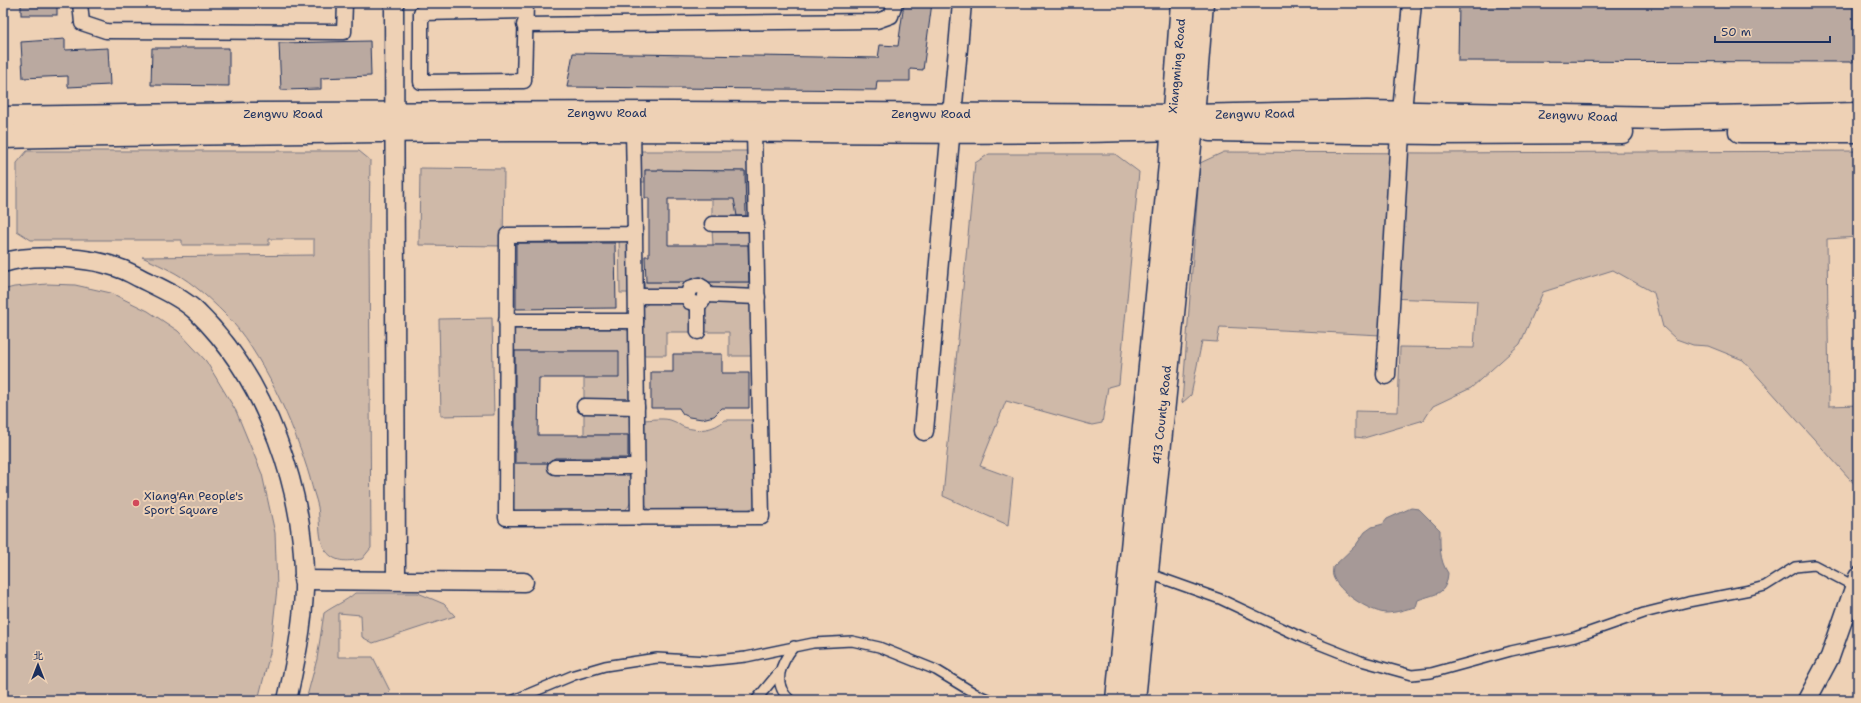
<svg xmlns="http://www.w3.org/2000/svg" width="1861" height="703" viewBox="0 0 1861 703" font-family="'Shantell Sans','LXGW WenKai TC',sans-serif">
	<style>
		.green { fill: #cfb9a8; stroke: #757483 }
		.water { fill: #a69997; stroke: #6e6f80 }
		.building { fill: #baa9a0; stroke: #1b2f5e }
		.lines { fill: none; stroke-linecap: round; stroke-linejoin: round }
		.service-casing { stroke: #1b2f5e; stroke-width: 12 }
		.pedestrian-casing { stroke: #1b2f5e; stroke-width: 17 }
		.minor-casing { stroke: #1b2f5e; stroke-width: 21 }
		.tertiary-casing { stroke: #1b2f5e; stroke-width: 25 }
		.service { stroke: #eed1b5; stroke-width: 9 }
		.pedestrian { stroke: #eed1b5; stroke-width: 14 }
		.minor { stroke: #eed1b5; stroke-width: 18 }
		.tertiary { stroke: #eed1b5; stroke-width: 22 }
		.poi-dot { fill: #d1495b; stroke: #eed1b5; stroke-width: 1.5 }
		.labels { text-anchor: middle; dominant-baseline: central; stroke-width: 4; stroke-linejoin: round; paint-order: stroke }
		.street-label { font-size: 12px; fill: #1b2f5e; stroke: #eed1b5 }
		.poi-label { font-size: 12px; fill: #1b2f5e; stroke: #eed1b5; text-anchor: start }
	</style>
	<rect width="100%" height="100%" fill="#eed1b5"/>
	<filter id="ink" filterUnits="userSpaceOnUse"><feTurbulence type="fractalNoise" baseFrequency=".025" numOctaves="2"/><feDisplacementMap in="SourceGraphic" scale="8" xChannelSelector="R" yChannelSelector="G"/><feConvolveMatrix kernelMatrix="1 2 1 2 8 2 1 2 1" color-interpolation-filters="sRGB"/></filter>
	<g filter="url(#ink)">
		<g class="green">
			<path d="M27,151H359L370,160L369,238L371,548L362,559C349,561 336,564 326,551C318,541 320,520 318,507C316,498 312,488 310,478C296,429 261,349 224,313C210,299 193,283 175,273C164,267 153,262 142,257L314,255V239H269V245H182V240H31L17,231V163Z"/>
			<polygon points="638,151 751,151 753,220 712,220 712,199 735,198 736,209 746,206 745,171 645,170 645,182 639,182"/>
			<polygon points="1858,151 1858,237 1827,239 1829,406 1858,405 1858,488 1743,360 1708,346 1693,345 1676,339 1663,327 1654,293 1613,270 1543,292 1520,344 1471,388 1433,406 1424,420 1364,438 1355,437 1355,411 1398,412 1400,347 1474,348 1477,301 1384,298 1381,335 1220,327 1217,342 1202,341 1191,395 1182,403 1200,163 1224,152 1432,153"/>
			<polygon points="989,154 1115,154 1139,172 1119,384 1108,387 1102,423 1092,425 1006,401 980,466 1013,478 1008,525 943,496 975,163"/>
			<polygon points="420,168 504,169 503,246 419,245"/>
			<polygon points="753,228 750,290 645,290 644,282 749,282 748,245 713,245 712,229"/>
			<polygon points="619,236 632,236 632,293 620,293"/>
			<polygon points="47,284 75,285 111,293 148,311 178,331 206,361 236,411 262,474 275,533 277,588 270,653 258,700 3,700 3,290 14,287"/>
			<polygon points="713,301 748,302 753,308 753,356 729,356 729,332 704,332 704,308"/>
			<polygon points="686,302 692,310 692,332 666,332 666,355 644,355 643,307 649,303"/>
			<polygon points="492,318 494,415 441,416 439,319"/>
			<path d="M510,329H621L631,331L633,400L584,399V378L619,351H513V463H548V472H632C632,487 636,505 621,513L523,515L515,511L509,502Z"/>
			<polygon points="584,412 632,413 632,463 628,463 628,435 584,435"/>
			<path d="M642,420C651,420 665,417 673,421C677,422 680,426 684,427C698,432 714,430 725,420H755L757,499L754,507L746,511L656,513L648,509L644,503Z"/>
			<path d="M355,593H418L444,604L455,616L373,643L362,637L361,615L338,613V657H373L390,691L376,700H306L317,659L324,613C335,605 345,602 355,593Z"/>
		</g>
		<path class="water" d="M1411,508L1419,509L1440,530C1440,545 1439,560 1448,573C1446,596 1436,593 1418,600L1416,607C1405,609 1397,613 1385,613C1369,611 1338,592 1333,576C1332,573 1333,569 1333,567L1356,545L1365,532L1372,527L1383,524L1387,519Z"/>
		<g class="building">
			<rect x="21" y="3" width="36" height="12"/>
			<polygon points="904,3 932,3 923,70 910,69 910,81 877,81 876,90 567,87 573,53 878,58 880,45 898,46"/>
			<polygon points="1459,3 1853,3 1853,62 1458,61"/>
			<polygon points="65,39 65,50 108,48 110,85 68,87 68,76 23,78 21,42"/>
			<polygon points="370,41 371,76 321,78 321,89 281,90 279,43"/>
			<polygon points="152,48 229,48 229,86 151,85"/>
			<polygon points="645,170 745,171 746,216 737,216 734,199 668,199 668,245 748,245 749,282 709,282 700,277 684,282 646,282 645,256 649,256 649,198 645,198"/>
			<polygon points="516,243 615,243 616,308 516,309"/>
			<polygon points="515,351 619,351 619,378 539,378 538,435 628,435 628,458 555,458 547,463 515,463"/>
			<polygon points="673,354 722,354 722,373 749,373 749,408 722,408 714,416 702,419 689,417 683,414 679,408 651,408 651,372 673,372"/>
		</g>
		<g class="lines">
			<defs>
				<g id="service">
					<polyline points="1147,573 1220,599 1303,638 1361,661 1412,675 1431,673 1511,651 1575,637 1644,613 1688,602 1750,590 1765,586 1795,567 1814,565 1854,586"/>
					<polyline points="514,700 574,675 605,666 657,658 707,661 746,657 813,643 852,641 879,647 936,670 974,693 990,700"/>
					<polyline points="756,700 780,671"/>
					<path d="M790,700C771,683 781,663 794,646"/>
				</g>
				<g id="pedestrian">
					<polyline points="80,3 82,23 106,31 344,32 345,3"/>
					<polyline points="525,11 421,13 421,82 524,81 526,3"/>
					<polyline points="524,25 877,21 891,16 895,3"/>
					<polyline points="633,131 635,234 507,235 506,518 762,517 754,131"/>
					<polyline points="712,224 757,224"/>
					<polyline points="635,234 638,518"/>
					<polyline points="636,296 687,296 690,302 698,304 702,302 706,295"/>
					<polyline points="687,296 690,288 699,285 704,288 706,295 758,297"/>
					<polyline points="698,304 698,332"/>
					<polyline points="506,321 636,321"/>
					<polyline points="584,406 637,407"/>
					<polyline points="555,467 637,467"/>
				</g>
				<g id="minor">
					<polyline points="394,3 396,580"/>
					<path d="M3,263C32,253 92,257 121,269C127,271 134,275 140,278C158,287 183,298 197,312C267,380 306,492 304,589C303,626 295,664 287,700"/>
					<polyline points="1386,375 1400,133 1412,3"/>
					<polyline points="924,431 962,3"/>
					<polyline points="303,580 524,582"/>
					<polyline points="1807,700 1830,657 1858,577"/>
				</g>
				<g id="tertiary">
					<polyline points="3,118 251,114 668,113 1193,116 1367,112 1662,118 1858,114"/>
					<polyline points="1210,130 1436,133 1622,132"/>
					<polyline points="1740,131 1858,131"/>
					<path d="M3,137C184,134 364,130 545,130C755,129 966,135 1176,129"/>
					<polyline points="1117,700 1170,164 1182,3"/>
					<polyline points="1134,700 1193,116 1202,3"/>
				</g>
			</defs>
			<use href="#service" class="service-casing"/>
			<use href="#pedestrian" class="pedestrian-casing"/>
			<use href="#minor" class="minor-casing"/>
			<use href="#tertiary" class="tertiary-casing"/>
			<use href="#service" class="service"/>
			<use href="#pedestrian" class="pedestrian"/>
			<use href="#minor" class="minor"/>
			<use href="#tertiary" class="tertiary"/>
		</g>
	</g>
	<circle class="poi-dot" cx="136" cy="503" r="4"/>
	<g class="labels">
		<g class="street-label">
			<text transform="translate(1177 66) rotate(-85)">Xiangming Road</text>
			<text x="607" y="113">Zengwu Road</text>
			<text x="283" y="114">Zengwu Road</text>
			<text x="931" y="114">Zengwu Road</text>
			<text transform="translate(1255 114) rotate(-1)">Zengwu Road</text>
			<text transform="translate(1578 116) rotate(2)">Zengwu Road</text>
			<text transform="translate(1162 415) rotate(-84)">413 County Road</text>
		</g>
		<g class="poi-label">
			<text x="144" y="496">Xiang'An People's<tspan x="144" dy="14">Sport Square</tspan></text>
		</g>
	</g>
	<rect width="1861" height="703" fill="none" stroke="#eed1b5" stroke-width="16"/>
	<rect x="8" y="8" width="1845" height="687" fill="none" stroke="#1b2f5e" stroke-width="1.5" filter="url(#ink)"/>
	<g transform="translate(38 665)" stroke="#eed1b5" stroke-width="3" paint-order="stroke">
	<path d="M0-3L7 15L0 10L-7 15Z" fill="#1b2f5e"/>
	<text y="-6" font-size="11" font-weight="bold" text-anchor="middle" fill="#1b2f5e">北</text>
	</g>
	<path d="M1715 36v6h115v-6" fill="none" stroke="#1b2f5e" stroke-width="2"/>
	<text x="1721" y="36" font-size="12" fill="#1b2f5e" stroke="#eed1b5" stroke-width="3" paint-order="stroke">50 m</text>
</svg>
